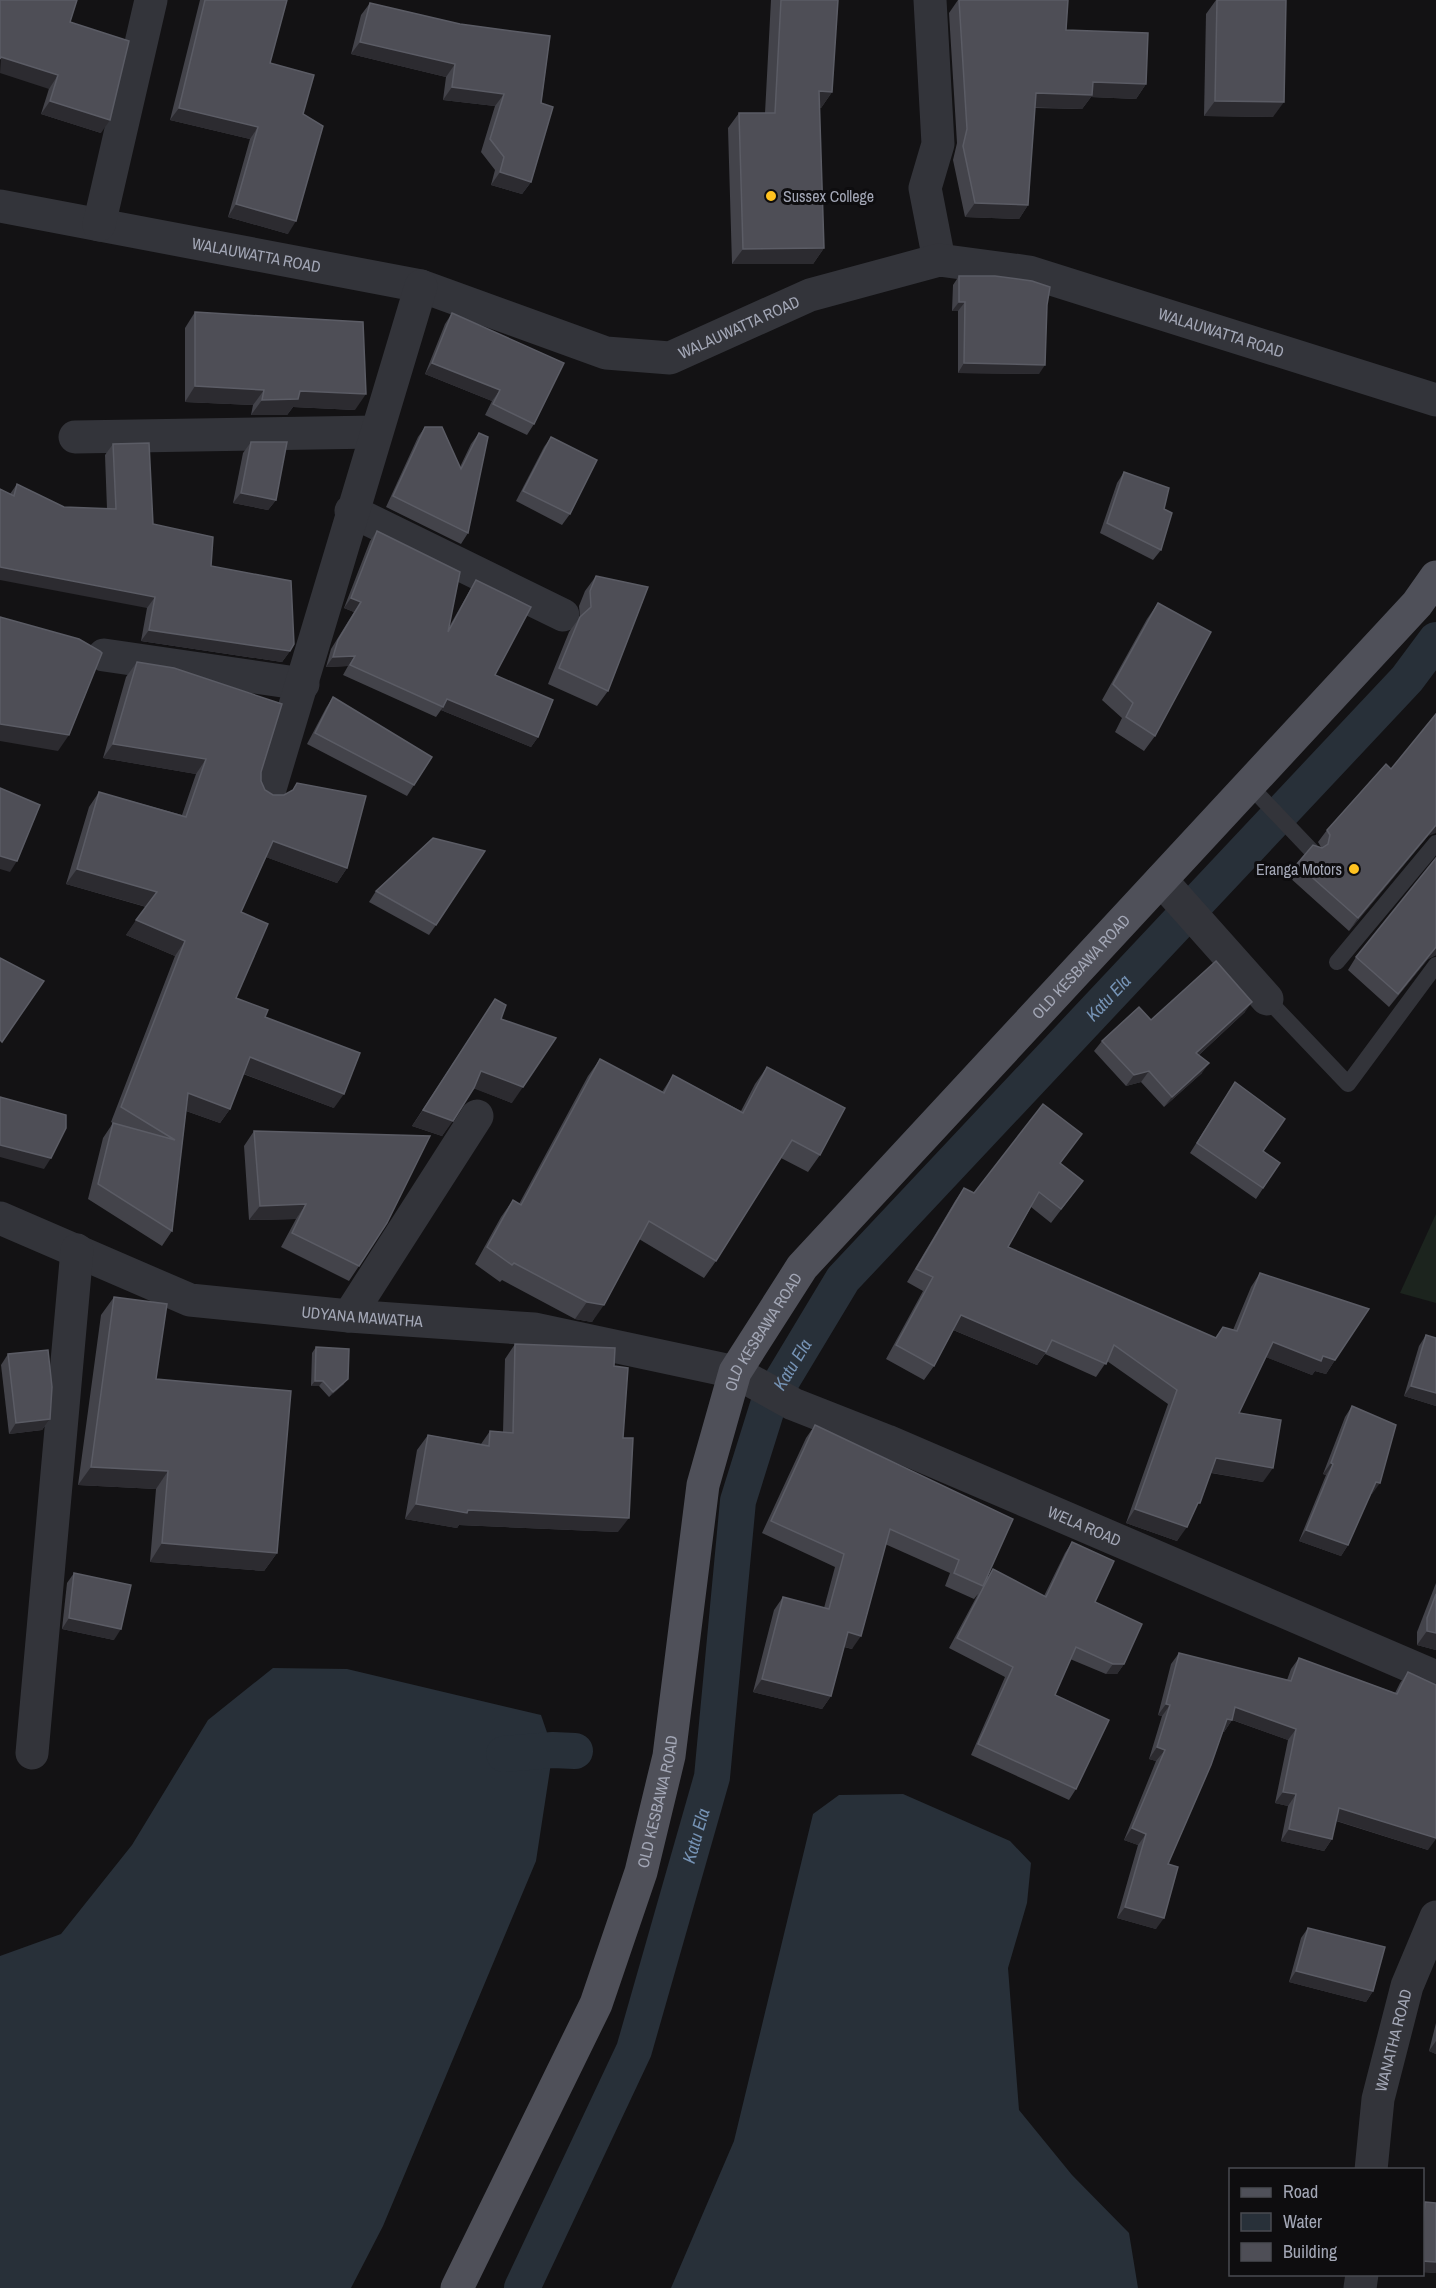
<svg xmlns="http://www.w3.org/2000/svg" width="1436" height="2288" viewBox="0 0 1436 2288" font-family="'Archivo Narrow',sans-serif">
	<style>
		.green { fill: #1c241e }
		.water { fill: #283039 }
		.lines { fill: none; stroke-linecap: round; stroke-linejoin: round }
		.canal { stroke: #283039; stroke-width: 36 }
		.lane { stroke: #33343a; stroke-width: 16 }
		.street { stroke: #33343a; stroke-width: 33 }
		.primary { stroke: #4f5059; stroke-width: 33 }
		.wall { fill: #43434a }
		.shaded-wall { fill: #2c2b30 }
		.building { fill: #4e4e56; stroke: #5b5c65; stroke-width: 1.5 }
		.poi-dot { fill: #ffc220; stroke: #0e0d0f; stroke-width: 2 }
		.labels { text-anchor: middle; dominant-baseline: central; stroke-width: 6; stroke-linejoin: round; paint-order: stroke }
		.poi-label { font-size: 16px; fill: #a3a7b6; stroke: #0e0d0f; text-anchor: start }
		.street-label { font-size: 16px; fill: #a3a7b6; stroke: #0e0d0f }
		.water-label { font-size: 18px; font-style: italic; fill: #7693b5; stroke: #0e0d0f }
	</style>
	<rect width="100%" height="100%" fill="#131214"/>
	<polygon class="green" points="1436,1214 1436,1303 1400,1293"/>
	<g class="water">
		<polygon points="273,1668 347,1669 541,1715 553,1750 536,1861 383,2226 351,2288 0,2288 0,1956 61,1934 132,1845 208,1720"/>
		<polygon points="903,1794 1010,1841 1031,1863 1027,1903 1008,1968 1019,2110 1072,2175 1129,2233 1138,2288 671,2288 734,2141 813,1814 839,1795"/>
	</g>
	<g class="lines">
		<g class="canal">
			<polyline points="504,1754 553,1750 575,1751"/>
			<path id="s1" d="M522,2288L634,2050L712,1777L738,1501L769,1402L843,1279L1407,679L1436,640"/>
		</g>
		<g class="lane">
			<polyline points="1250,786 1311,850"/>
			<polyline points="1337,962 1436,843"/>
			<polyline points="1267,999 1348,1084 1436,965"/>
		</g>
		<g class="street">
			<polyline points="930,0 938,144 925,188 939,260"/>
			<path id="s2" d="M0,206L421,286L606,353L670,358L810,295L939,260L1029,272L1436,400"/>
			<polyline points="99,225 151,0"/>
			<polyline points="75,437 376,432"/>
			<polyline points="351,511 563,615"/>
			<polyline points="104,655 303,684"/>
			<polyline points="269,792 421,286"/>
			<polyline points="1161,880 1267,999"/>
			<path id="s3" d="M0,1218L190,1300L349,1316L534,1329L735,1372L793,1404L887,1441L1436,1677"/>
			<polyline points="349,1316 477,1116"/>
			<polyline points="32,1753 77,1250"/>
			<path id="s4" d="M1371,2170L1378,2099L1407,1986L1436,1917"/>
			<polyline points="1360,2288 1362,2274"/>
		</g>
		<path class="primary" id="s5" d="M457,2288L596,2004L641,1872L669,1756L703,1485L735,1372L802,1267L1417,604L1436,577"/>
	</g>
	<g class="wall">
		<polygon points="200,0 287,0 270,63 288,234 228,217 250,139 170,120"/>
		<polygon points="771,0 838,0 832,92 821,108 819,108 824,248 813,264 732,264 728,128 739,113 765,113"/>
		<polygon points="958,0 1068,0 1066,30 1146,84 1136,99 1091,97 1082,109 1035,108 1028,205 1019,219 965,217 953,160 957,143 949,13"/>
		<polygon points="1216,0 1286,0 1273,117 1204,116 1206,14"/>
		<polygon points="370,3 460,24 550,36 531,182 522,194 491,185 495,170 481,152 495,106 443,100 446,77 351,54 361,15"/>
		<polygon points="70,22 101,133 41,114"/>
		<polygon points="959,276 1047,305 1039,374 958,373 958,311 952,311 953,285"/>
		<polygon points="195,312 355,410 293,407 287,415 251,415 253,405 185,402 185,328"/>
		<polygon points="452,313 534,424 527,435 485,415 492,401 425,374 445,324"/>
		<polygon points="425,427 460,467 471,444 479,433 468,533 461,544 386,507 418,437"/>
		<polygon points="551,437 570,514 562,525 516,501 544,447"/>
		<polygon points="251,442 276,500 268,510 233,503 243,453"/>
		<polygon points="113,444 153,524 211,566 290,651 282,662 141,641 147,608 10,494 17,484 64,507 107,509 105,455"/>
		<polygon points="1124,472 1164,509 1161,550 1153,560 1100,533 1117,483"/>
		<polygon points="377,531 449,627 470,590 476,580 495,675 538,737 531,747 441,710 436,717 343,675 348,666 326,667 331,649 354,612 344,608 370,541"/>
		<polygon points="596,576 608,691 597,706 548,684 569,632 580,617 579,606 585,591"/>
		<polygon points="1158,603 1155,736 1144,751 1115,732 1122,718 1102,700 1147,619"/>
		<polygon points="137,662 261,772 261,781 265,790 273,795 284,795 292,791 297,783 347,868 337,883 266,857 241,912 236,998 265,1017 334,1108 243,1074 230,1109 220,1123 186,1111 172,1231 162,1246 88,1199 103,1138 113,1123 111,1122 175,956 126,935 146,907 66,884 89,807 99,792 182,815 196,774 103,758 126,677"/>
		<polygon points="333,697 414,785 407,796 307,744 326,708"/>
		<polygon points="1327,830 1428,836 1349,931 1288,876 1297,864 1321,847 1318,842"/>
		<polygon points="376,891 436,925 429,935 369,902"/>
		<polygon points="1436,955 1428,959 1389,1007 1348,970 1356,957"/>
		<polygon points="495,999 501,1019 512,1103 474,1088 442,1136 412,1126"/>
		<polygon points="1245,1012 1199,1055 1202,1073 1164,1107 1141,1082 1126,1086 1094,1051 1102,1041 1151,1020"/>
		<polygon points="600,1059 662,1092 673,1075 741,1111 755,1084 767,1067 820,1155 808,1172 781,1158 716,1261 704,1278 639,1239 592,1322 575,1319 502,1280 500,1282 475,1264 501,1217 513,1200 519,1204 588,1076"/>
		<polygon points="1235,1082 1263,1151 1280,1163 1256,1199 1190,1153"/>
		<polygon points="254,1131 359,1266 349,1281 281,1247 296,1219 249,1220 244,1146"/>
		<polygon points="1082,1134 1060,1163 1083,1181 1051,1223 1031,1207 1008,1247 1215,1338 1223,1327 1233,1330 1251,1287 1260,1273 1335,1360 1326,1374 1315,1371 1312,1375 1266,1357 1239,1413 1263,1482 1211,1473 1193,1514 1177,1541 1126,1523 1168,1404 1107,1361 1096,1377 1045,1354 1037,1365 953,1330 934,1366 924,1380 886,1359 923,1291 907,1282 955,1201 964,1188 974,1193"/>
		<polygon points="114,1297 156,1379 277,1553 264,1571 150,1562 156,1489 78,1485 101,1315"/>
		<polygon points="1426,1335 1436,1406 1404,1396 1419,1346"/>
		<polygon points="515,1344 614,1366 623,1438 618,1532 459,1525 457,1528 405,1519 417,1450 428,1435 481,1444 490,1431 503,1432 505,1359"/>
		<polygon points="316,1347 344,1384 329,1397 319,1386 311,1386 312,1353"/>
		<polygon points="8,1354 50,1419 42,1430 9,1434 1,1365"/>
		<polygon points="1352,1406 1372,1494 1371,1493 1348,1545 1341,1556 1299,1541 1326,1475 1323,1474 1345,1417"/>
		<polygon points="815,1425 988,1577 993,1569 1044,1596 1065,1553 1072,1542 1095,1602 1124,1664 1117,1674 1106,1674 1070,1659 1055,1695 1076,1789 1069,1800 971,1755 1005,1677 949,1648 978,1594 974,1599 945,1586 950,1573 885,1544 852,1649 844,1647 831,1696 822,1709 753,1692 774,1610 783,1597 824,1608 835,1567 762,1533 806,1438"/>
		<polygon points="74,1573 114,1640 62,1629 67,1583"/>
		<polygon points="1436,1583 1436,1650 1417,1645 1417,1632"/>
		<polygon points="1179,1653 1287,1680 1291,1669 1299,1658 1395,1693 1400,1683 1408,1672 1428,1850 1336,1821 1332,1839 1324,1851 1281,1841 1288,1806 1275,1803 1288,1740 1232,1720 1224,1732 1223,1732 1168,1864 1156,1929 1117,1918 1138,1845 1124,1840 1156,1761 1149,1759 1162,1716 1158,1715 1171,1664"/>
		<polygon points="1308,1928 1373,1991 1366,2002 1289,1982 1301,1938"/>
		<polygon points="1436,2023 1436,2054 1429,2051"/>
		<polygon points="1425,2202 1436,2273 1422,2272 1422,2205"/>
	</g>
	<g class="shaded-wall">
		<polygon points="360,42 455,64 446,77 351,54"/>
		<polygon points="1,57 58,75 49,89 0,73"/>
		<polygon points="1093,82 1146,84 1136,99 1091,97 1082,109 1026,107 1036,93"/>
		<polygon points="452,87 504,94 495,106 443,100"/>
		<polygon points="819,91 832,92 821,108 808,107"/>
		<polygon points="50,101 110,120 101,133 41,114"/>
		<polygon points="1215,101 1284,102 1273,117 1204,116"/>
		<polygon points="179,108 258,127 250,139 170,120"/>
		<polygon points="500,172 531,182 522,194 491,185"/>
		<polygon points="975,203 1028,205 1019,219 965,217"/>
		<polygon points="236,204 296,221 288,234 228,217"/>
		<polygon points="824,248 813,264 732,264 743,249"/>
		<polygon points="959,302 965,302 958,311 952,311"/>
		<polygon points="432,363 500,390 492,401 425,374"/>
		<polygon points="964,363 1045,365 1039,374 958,373"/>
		<polygon points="195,386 264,390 253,405 185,402"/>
		<polygon points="300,391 366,394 355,410 293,407 287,415 251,415 262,400"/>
		<polygon points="241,493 276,500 268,510 233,503"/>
		<polygon points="0,567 155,597 147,608 0,580"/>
		<polygon points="351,598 361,602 354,612 344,608"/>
		<polygon points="149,630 290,651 282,662 141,641"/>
		<polygon points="355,656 348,666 326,667 333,657"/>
		<polygon points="447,699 538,737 531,747 441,710"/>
		<polygon points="0,724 69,735 58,751 0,741"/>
		<polygon points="113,744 206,759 196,774 103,758"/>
		<polygon points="1436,825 1436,833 1428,836 1349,931 1358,918"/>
		<polygon points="273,841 347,868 337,883 263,856"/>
		<polygon points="0,856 17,861 10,872 0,869"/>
		<polygon points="77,869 157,892 147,907 66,884"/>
		<polygon points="136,920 185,941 175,956 126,935"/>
		<polygon points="1436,947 1436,955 1428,959 1389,1007"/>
		<polygon points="1252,1002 1245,1012 1189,1064 1196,1053"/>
		<polygon points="250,1057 344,1094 334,1108 239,1072"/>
		<polygon points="1209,1063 1202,1073 1164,1107 1172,1097"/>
		<polygon points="481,1071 523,1087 512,1103 470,1087"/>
		<polygon points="1149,1071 1141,1082 1126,1086 1134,1075"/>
		<polygon points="188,1093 230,1109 220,1123 178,1108"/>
		<polygon points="423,1110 453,1121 442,1136 412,1126"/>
		<polygon points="0,1145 51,1158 44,1169 0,1157"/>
		<polygon points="306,1204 296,1219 249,1220 260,1206"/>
		<polygon points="587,1302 604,1305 592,1322 575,1319"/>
		<polygon points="961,1315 1046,1352 1037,1365 951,1329"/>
		<polygon points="1273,1342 1323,1356 1335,1360 1326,1374 1315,1371 1312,1375 1263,1356"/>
		<polygon points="348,1379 344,1384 329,1397 333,1392"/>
		<polygon points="315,1381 323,1381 319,1386 311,1386"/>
		<polygon points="1411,1386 1436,1393 1436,1406 1404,1396"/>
		<polygon points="50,1419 42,1430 9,1434 16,1423"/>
		<polygon points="1216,1458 1273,1468 1263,1482 1207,1472"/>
		<polygon points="1331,1463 1333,1464 1326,1475 1323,1474"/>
		<polygon points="91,1467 168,1471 156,1489 78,1485"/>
		<polygon points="1376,1482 1380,1483 1372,1494 1369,1492"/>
		<polygon points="416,1504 468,1510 629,1518 618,1532 459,1525 457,1528 405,1519"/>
		<polygon points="1135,1509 1187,1527 1177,1541 1126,1523"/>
		<polygon points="1306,1530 1348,1545 1341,1556 1299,1541"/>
		<polygon points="162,1543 277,1553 264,1571 150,1562"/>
		<polygon points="69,1618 121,1629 114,1640 62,1629"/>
		<polygon points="1427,1631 1436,1633 1436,1650 1417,1645"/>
		<polygon points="848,1632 861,1636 852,1649 839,1645"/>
		<polygon points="1113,1664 1124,1664 1117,1674 1106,1674"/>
		<polygon points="762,1679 831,1696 822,1709 753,1692"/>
		<polygon points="1166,1704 1170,1705 1162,1716 1158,1715"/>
		<polygon points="1235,1707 1296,1729 1288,1740 1227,1718"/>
		<polygon points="1227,1719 1232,1720 1224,1732 1219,1731"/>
		<polygon points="1157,1747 1165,1750 1156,1761 1149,1759"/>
		<polygon points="1283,1792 1296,1794 1288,1806 1275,1803"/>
		<polygon points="1339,1808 1436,1838 1436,1839 1428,1850 1331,1819"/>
		<polygon points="1132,1828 1146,1834 1138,1845 1124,1840"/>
		<polygon points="1289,1829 1332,1839 1324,1851 1281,1841"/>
		<polygon points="1125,1907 1164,1918 1156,1929 1117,1918"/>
		<polygon points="1296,1971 1373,1991 1366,2002 1289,1982"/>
		<polygon points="1436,2041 1436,2054 1429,2051"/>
		<polygon points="1422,2261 1436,2262 1436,2273 1422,2272"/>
	</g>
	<g class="building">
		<polygon points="0,0 77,0 70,22 129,41 110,120 50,101 58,75 1,57 0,59"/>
		<polygon points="205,0 287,0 270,63 314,75 303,114 323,126 296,221 236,204 258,127 179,108"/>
		<polygon points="781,0 838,0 832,92 819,91 824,248 743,249 739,113 775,113"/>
		<polygon points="959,0 1068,0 1066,30 1148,33 1146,84 1093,82 1092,95 1036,93 1028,205 975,203 963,146 967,129"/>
		<polygon points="1217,0 1286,0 1284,102 1215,101"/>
		<polygon points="370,3 460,24 550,36 541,103 553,107 531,182 500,172 504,157 490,139 504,94 452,87 455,64 360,42"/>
		<polygon points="959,276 995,276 1032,281 1050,287 1047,305 1045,365 964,363 965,302 959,302"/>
		<polygon points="195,312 363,322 366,394 300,391 298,399 262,400 264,390 195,386"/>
		<polygon points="452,313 564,363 534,424 493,404 500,390 432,363"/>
		<polygon points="425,427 442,427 461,469 479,433 488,437 468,533 393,496"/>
		<polygon points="551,437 597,460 570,514 523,491"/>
		<polygon points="251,442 287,442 276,500 241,493"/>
		<polygon points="149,443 153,524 213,537 211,566 291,581 294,644 290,651 149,630 155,597 0,567 0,489 14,496 17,484 64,507 116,509 113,444"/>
		<polygon points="1124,472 1169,488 1164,509 1172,513 1161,550 1107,523"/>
		<polygon points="377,531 460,572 448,632 476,580 531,607 495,675 553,700 538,737 447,699 443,707 350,665 355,656 333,657 338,640 361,602 351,598"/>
		<polygon points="596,576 648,587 608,691 559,668 580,617 591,607 590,591"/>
		<polygon points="1158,603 1211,632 1155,736 1126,717 1133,703 1113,684"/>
		<polygon points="0,617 79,639 100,651 102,653 69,735 0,724"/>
		<polygon points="137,662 174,668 282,704 261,772 261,781 265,790 273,795 284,795 293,790 297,783 366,796 347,868 273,841 241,912 268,924 236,998 268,1010 265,1017 360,1053 344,1094 250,1057 230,1109 188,1093 172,1231 98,1184 113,1123 175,1140 121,1107 185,941 136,920 157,892 77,869 99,792 186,817 206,759 113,744"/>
		<polygon points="333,697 432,757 414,785 315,733"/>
		<polygon points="1436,714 1436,825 1358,918 1297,864 1313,845 1322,848 1328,844 1330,835 1327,830 1386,764 1391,769"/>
		<polygon points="0,788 40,805 17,861 0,856"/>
		<polygon points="433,838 485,851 436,925 376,891"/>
		<polygon points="1436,858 1436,947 1398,994 1356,957"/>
		<polygon points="0,958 44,981 2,1042 0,1040"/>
		<polygon points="1216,961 1252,1002 1196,1053 1209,1063 1172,1097 1149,1071 1134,1075 1102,1041 1139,1007 1151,1020"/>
		<polygon points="495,999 506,1005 501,1019 556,1038 523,1087 481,1071 474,1088 453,1121 423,1110"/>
		<polygon points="600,1059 664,1093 673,1075 743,1113 767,1067 845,1108 820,1155 792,1140 716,1261 649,1221 604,1305 587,1302 514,1263 512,1265 487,1247 513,1200 521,1205"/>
		<polygon points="1235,1082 1285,1119 1263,1151 1280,1163 1263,1188 1197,1143"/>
		<polygon points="0,1097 66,1115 66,1128 51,1158 0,1145"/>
		<polygon points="1043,1104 1082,1134 1060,1163 1083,1181 1061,1209 1039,1192 1008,1247 1216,1338 1223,1327 1237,1331 1260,1273 1369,1309 1335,1360 1323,1356 1321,1361 1273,1342 1239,1413 1281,1420 1273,1468 1216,1458 1200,1503 1198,1503 1187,1527 1135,1509 1177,1390 1114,1345 1106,1364 1052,1340 1046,1352 961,1315 934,1366 896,1345 933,1277 916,1269 964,1188 974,1193"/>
		<polygon points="254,1131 430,1136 387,1223 359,1266 292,1233 306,1204 260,1206"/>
		<polygon points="114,1297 167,1304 156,1379 291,1391 277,1553 162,1543 168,1471 91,1467"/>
		<polygon points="1426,1335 1436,1338 1436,1393 1411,1386"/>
		<polygon points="515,1344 615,1348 614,1366 628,1368 623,1438 633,1438 629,1518 468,1510 467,1513 416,1504 428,1435 489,1446 490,1431 513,1433"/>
		<polygon points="316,1347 349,1349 348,1379 333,1392 323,1381 315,1381"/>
		<polygon points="48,1350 52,1387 50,1419 16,1423 8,1354"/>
		<polygon points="1352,1406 1396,1425 1380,1483 1376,1482 1348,1545 1306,1530 1333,1464 1331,1463"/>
		<polygon points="815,1425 1013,1519 983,1586 954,1573 959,1560 890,1529 861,1636 848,1632 831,1696 762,1679 783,1597 829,1609 844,1554 771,1521"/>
		<polygon points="1072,1542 1114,1561 1095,1602 1142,1624 1124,1664 1113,1664 1076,1647 1055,1695 1109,1720 1076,1789 978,1744 1013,1667 957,1638 993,1569 1046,1597"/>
		<polygon points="74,1573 131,1585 121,1629 69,1618"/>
		<polygon points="1436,1594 1436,1633 1427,1631 1427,1618"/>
		<polygon points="1179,1653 1291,1681 1299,1658 1397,1694 1408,1672 1436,1685 1436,1838 1339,1808 1332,1839 1289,1829 1296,1794 1283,1792 1296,1729 1235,1707 1232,1720 1227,1719 1211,1765 1168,1864 1178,1867 1164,1918 1125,1907 1146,1834 1132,1828 1165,1750 1157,1747 1170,1705 1166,1704"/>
		<polygon points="1308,1928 1385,1947 1373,1991 1296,1971"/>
		<polygon points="1425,2202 1436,2203 1436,2262 1422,2261 1422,2237"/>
	</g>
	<g class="poi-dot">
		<circle cx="771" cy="196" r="6"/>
		<circle cx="1354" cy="869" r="6"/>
	</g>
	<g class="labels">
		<g class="poi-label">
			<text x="783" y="196">Sussex College</text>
			<text x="1342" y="869" text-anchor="end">Eranga Motors</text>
		</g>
		<g class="street-label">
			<text stroke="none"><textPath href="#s2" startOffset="261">WALAUWATTA ROAD</textPath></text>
			<text stroke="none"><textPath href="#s2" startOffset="765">WALAUWATTA ROAD</textPath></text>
			<text stroke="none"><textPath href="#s2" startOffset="1269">WALAUWATTA ROAD</textPath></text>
			<text stroke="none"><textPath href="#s5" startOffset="1500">OLD KESBAWA ROAD</textPath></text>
			<text stroke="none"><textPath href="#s3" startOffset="380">UDYANA MAWATHA</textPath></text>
			<text stroke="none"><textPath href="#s5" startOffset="1014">OLD KESBAWA ROAD</textPath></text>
			<text stroke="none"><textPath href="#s3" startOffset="1140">WELA ROAD</textPath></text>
			<text stroke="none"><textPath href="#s5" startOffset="528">OLD KESBAWA ROAD</textPath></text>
			<text stroke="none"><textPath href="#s4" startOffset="132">WANATHA ROAD</textPath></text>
		</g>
		<g class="water-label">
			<text stroke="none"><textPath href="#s1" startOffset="1458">Katu Ela</textPath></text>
			<text stroke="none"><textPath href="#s1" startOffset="972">Katu Ela</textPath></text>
			<text stroke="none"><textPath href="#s1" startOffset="486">Katu Ela</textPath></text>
		</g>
	</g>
	<rect x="1229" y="2168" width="195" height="108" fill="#0e0d0f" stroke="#4a4b52" stroke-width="1.5"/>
	<rect x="1241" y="2188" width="30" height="9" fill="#4f5059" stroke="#4a4b52" stroke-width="1.5"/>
	<text x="1283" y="2198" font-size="18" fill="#a3a7b6">Road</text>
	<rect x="1241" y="2213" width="30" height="18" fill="#283039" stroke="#4a4b52" stroke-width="1.5"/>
	<text x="1283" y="2228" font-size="18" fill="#a3a7b6">Water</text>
	<rect x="1241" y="2243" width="30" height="18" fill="#4e4e56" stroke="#4a4b52" stroke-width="1.5"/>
	<text x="1283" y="2258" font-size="18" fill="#a3a7b6">Building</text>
</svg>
